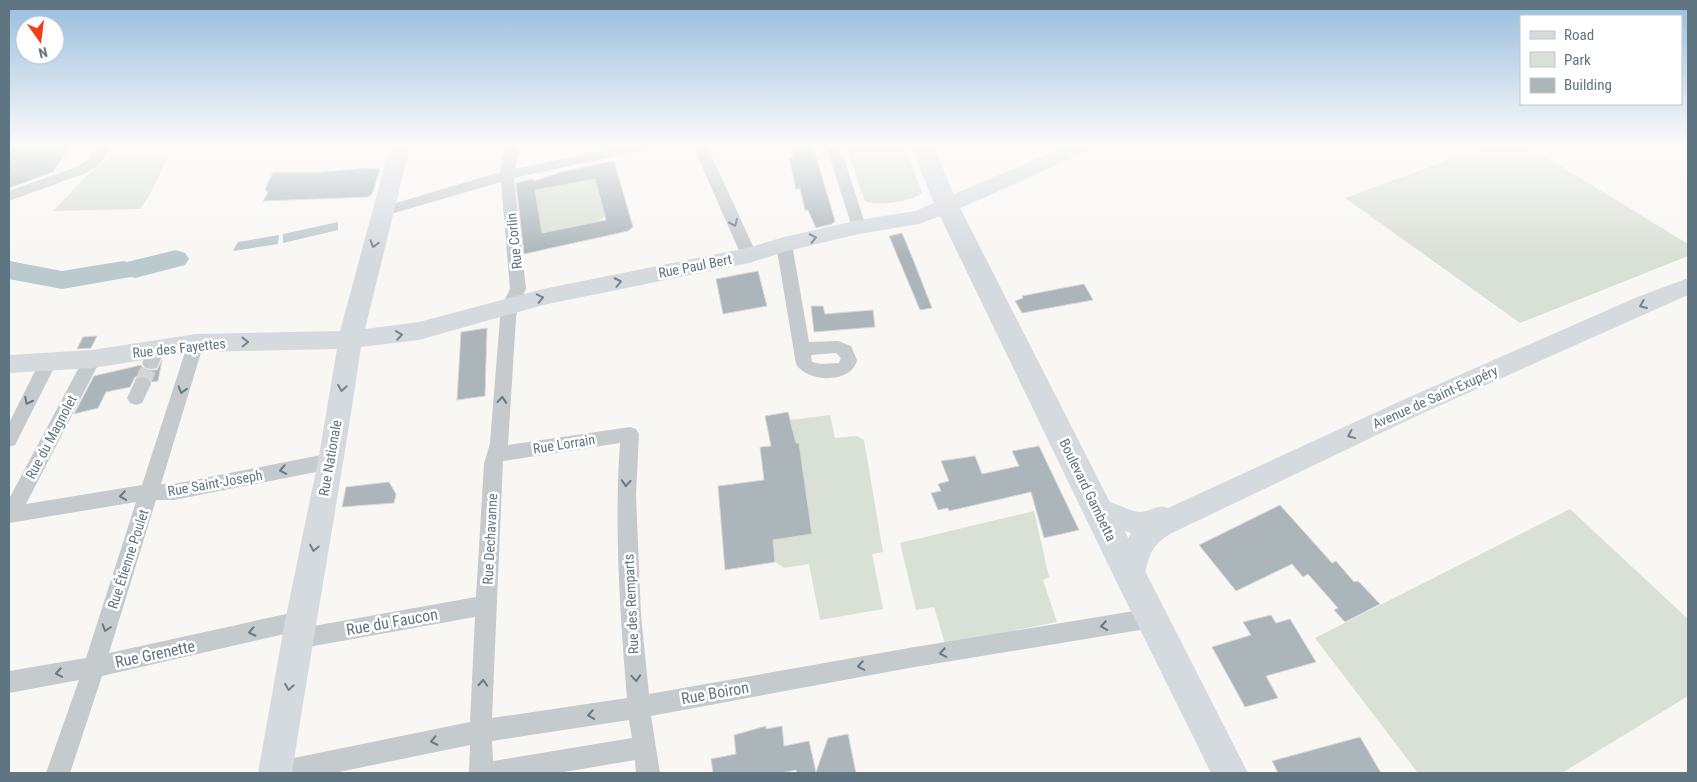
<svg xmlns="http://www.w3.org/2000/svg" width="1697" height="782" viewBox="0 0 1697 782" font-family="'Roboto Condensed',sans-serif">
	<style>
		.green { fill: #d9e0d5 }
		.water { fill: #bbcacd }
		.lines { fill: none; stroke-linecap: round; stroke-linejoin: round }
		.river { fill: #bbcacd; fill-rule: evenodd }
		.building { fill: #abb5ba; stroke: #d9d9d7; fill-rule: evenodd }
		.street-tunnel { stroke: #d2d6d8; stroke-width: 16; stroke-dasharray: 16 8; stroke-linecap: butt }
		.street { fill: #c5cacd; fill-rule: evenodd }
		.secondary { fill: #d5dade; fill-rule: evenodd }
		.primary { fill: #d5dade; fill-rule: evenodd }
		.oneway { stroke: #657986 }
		.oneway2 { stroke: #728490 }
		.labels { text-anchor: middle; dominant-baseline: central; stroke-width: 5; stroke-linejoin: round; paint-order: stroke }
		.street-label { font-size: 14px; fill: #607582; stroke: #fff }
		.near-street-label { font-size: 16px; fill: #607582; stroke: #fff }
	</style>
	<rect width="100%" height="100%" fill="#f8f7f4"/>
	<g class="green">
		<path d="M846,146H904L922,192C917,201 875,207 865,201Z"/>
		<polygon points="1487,146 1528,146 1688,244 1688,256 1520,323 1345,198"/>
		<polygon points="170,153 150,194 140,209 53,211 90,173 111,157"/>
		<polygon points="595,179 605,216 599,221 542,233 535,190"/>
		<polygon points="830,415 835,438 857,436 864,440 883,552 872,554 883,609 820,620 809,564 784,568 775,562 773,540 803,478 799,443 796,443 790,420"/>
		<polygon points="1570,509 1688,619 1688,696 1562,773 1418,773 1315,638"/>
		<polygon points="1034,511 1049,577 1043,580 1057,622 945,644 934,607 916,610 900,543"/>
	</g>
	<g class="water">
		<polygon points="338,222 338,230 283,243 283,234"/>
		<polygon points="279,235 278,244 233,251 238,242"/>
		<polygon points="9,261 62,273 78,273 59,286 9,279"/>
	</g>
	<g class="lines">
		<polygon class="river" points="176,250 185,253 189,259 185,265 135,278 131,277 62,289 9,279 9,261 62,271 123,261 127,262"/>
	</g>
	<g class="building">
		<polygon points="9,146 70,146 53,172 9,188"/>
		<polygon points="790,146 813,146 835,221 832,224 816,228 808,210 805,210 800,188 796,189 789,158 793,158"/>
		<path d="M614,161L633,227L628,231L524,254L516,183L533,179L534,181L565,171ZM595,179L606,220L542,233L535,190Z"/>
		<polygon points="365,168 380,169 372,194 368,197 263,201 268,193 265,189 273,172 321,172"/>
		<polygon points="902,233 912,257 932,308 920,310 889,236"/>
		<polygon points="758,271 767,306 723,314 716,279"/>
		<polygon points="1084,284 1093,300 1022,313 1015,301 1023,298 1022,296"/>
		<polygon points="811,306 823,306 825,314 873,310 875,327 814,332"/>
		<polygon points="487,328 485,396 457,400 461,332"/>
		<polygon points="97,336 91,348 77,349 83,337"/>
		<polygon points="162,360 158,381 152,382 149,377 143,375 135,377 130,387 106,392 98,408 74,414 94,376 141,365 145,370 157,370"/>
		<polygon points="788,412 796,443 799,443 812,534 773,540 775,562 725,570 718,486 764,480 760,447 771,446 765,416"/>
		<polygon points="1039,446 1079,530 1044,538 1031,492 949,511 948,508 938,510 931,493 941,491 938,484 949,481 941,461 975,456 982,474 1019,466 1012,451"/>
		<polygon points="389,482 396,494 394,503 342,507 346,487"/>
		<polygon points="1280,505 1332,563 1336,561 1354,582 1358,581 1380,604 1345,622 1334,610 1338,608 1308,574 1303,577 1292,564 1236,591 1199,545"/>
		<polygon points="1271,615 1276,623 1290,619 1316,662 1266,676 1278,698 1245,707 1212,647 1251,635 1243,622"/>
		<polygon points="766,726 766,729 782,726 784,746 809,741 816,772 828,738 848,734 856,773 797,773 796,770 781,773 713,773 711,759 736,754 734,735"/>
		<polygon points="1360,737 1381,773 1278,773 1272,761"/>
	</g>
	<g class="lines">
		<polyline class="street-tunnel" points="142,384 151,363"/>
		<g class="street">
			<polygon points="98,146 112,146 99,165 86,173 9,201 9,191 76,167 89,159"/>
			<path d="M505,146H519L515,169L623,146H651L644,150L514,178L526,289L518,305L516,318L508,445L630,427L636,429L639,434L636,495L641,615L649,694L909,648L1152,608L1159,611L1163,618L1159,625L1152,628L909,668L651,716L660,773H636L635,760L558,773H469L470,745L334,773H267L271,765L279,761L470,722L475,617L297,649L289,646L286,639L289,633L102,676L70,773H46L79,680L9,693V671L86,658L136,502L9,523V499L86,354L92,353L98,354L101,359L26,504L142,485L188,343L190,339L196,337L202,339L204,343L161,484H174L331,453L338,456L340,461L338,466L331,469L174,500H156L109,653L300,611L307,614L311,621L308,627L476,597L484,464L490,443L500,318L502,305L510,289L501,182L384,216L379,214L377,211L379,208L500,172ZM620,443C614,528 620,613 627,698L492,718L503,461ZM629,720L632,738L493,761L492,741Z"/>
			<polygon points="693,146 707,146 757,255 754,259 749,260 744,259 741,255"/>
			<polygon points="826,146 840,146 866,227 864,231 854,231 852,227"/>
			<path d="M784,239L789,240L792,244L809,342L838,341L851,346L857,360C852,384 807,383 796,364L776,244L779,240ZM836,353L841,358L839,363L821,364L812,362L811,355Z"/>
			<polygon points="157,343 163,345 165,349 157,368 151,369 145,368 142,363 151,345"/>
			<polygon points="48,356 54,357 57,362 15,445 9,447 9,423 42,357"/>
			<polygon points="142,377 148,379 151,384 142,403 136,405 130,403 127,398 136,379"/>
		</g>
		<g class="secondary">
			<path d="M390,146H410L365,329L419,322L543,289L747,248L784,237L859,220L915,211L1066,146H1093L1090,150L954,211L919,224L859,234L787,251L749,263L543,305L419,340L361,347C340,490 314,631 292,773H258L285,621L318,461L337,349L196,352L92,368L9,373V355L92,350L196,334L340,331Z"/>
			<path d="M1688,278V295L1423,413L1170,534C1144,550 1151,563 1140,586L1130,590L1120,586C1112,569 1123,549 1131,533L1089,519L1085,511L1089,503C1110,495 1123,512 1142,512C1151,511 1159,504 1168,508L1405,399L1635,298Z"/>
		</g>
		<polygon class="primary" points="911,146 933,146 959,206 1248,773 1211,773 1119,587 935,206"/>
	</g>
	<defs><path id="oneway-chevron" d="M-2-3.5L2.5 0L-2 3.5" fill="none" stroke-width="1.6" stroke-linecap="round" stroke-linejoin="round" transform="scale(1.25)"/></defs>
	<g class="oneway">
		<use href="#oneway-chevron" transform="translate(734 223) rotate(66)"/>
		<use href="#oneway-chevron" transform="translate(182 390) rotate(107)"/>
		<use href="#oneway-chevron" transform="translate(502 400) rotate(-85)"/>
		<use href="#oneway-chevron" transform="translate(28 401) rotate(117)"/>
		<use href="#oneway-chevron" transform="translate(283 470) rotate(169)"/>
		<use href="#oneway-chevron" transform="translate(626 483) rotate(94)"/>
		<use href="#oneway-chevron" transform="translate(123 496) rotate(171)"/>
		<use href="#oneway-chevron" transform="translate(1104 626) rotate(171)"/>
		<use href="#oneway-chevron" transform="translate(106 628) rotate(108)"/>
		<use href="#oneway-chevron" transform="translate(252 632) rotate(168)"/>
		<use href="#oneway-chevron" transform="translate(943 653) rotate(170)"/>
		<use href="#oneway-chevron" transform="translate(861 666) rotate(170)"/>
		<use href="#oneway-chevron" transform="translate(59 673) rotate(170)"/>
		<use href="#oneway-chevron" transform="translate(636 678) rotate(86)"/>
		<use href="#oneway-chevron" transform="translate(483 683) rotate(-87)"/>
		<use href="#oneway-chevron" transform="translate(591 715) rotate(171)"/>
		<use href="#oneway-chevron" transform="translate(434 741) rotate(168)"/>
	</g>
	<g class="oneway2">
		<use href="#oneway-chevron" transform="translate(813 238) rotate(-12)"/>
		<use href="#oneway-chevron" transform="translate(374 244) rotate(106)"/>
		<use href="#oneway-chevron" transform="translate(618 282) rotate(-12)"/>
		<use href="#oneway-chevron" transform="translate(540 298) rotate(-13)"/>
		<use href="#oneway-chevron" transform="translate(1643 305) rotate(157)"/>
		<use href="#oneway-chevron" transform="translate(399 335) rotate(-9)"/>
		<use href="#oneway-chevron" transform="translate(245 342) rotate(-1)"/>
		<use href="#oneway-chevron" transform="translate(342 388) rotate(99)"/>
		<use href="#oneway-chevron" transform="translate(1351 435) rotate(155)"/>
		<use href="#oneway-chevron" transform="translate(314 548) rotate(101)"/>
		<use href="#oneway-chevron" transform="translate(289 687) rotate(99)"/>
	</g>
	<linearGradient id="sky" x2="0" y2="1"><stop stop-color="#96bddd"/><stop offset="0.57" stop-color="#fcfbfa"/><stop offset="1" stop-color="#fcfbfa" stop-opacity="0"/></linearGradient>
	<rect width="1697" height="256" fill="url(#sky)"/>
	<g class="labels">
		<g class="street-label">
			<text transform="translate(514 241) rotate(-96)">Rue Corlin</text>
			<text transform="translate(695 266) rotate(-11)">Rue Paul Bert</text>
			<text transform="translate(179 348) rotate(-6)">Rue des Fayettes</text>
			<text transform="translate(1435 397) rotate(-24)">Avenue de Saint-Exupéry</text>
			<text transform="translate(51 437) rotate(-62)">Rue du Magnolet</text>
			<text transform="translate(564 444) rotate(-9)">Rue Lorrain</text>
			<text transform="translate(330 458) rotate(-80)">Rue Nationale</text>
			<text transform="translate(215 483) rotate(-10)">Rue Saint-Joseph</text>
			<text transform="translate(1088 490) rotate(64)">Boulevard Gambetta</text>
			<text transform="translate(490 539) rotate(-87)">Rue Dechavanne</text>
			<text transform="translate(128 559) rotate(-72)">Rue Étienne Poulet</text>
			<text transform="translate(631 604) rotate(-93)">Rue des Remparts</text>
		</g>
		<g class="near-street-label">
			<text transform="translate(392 622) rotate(-10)">Rue du Faucon</text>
			<text transform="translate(155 654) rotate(-12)">Rue Grenette</text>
			<text transform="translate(715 693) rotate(-10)">Rue Boiron</text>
		</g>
	</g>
	<rect width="1697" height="782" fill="none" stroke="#607582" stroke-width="20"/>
	<rect x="1520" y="15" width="162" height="90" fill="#ffffff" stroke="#bfc8cd"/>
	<rect x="1530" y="31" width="25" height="8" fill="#d5dade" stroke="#bfc8cd"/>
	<text x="1564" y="40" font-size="15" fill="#607582">Road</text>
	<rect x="1530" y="52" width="25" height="15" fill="#d9e0d5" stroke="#bfc8cd"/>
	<text x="1564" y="65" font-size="15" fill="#607582">Park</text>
	<rect x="1530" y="78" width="25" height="15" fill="#abb5ba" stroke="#bfc8cd"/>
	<text x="1564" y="90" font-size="15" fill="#607582">Building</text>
	<g transform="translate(40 40) rotate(166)"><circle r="24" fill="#ffffff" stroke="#bfc8cd"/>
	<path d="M0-4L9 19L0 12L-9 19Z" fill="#f33d19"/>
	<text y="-8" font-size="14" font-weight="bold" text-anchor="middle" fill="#607582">N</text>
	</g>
</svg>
